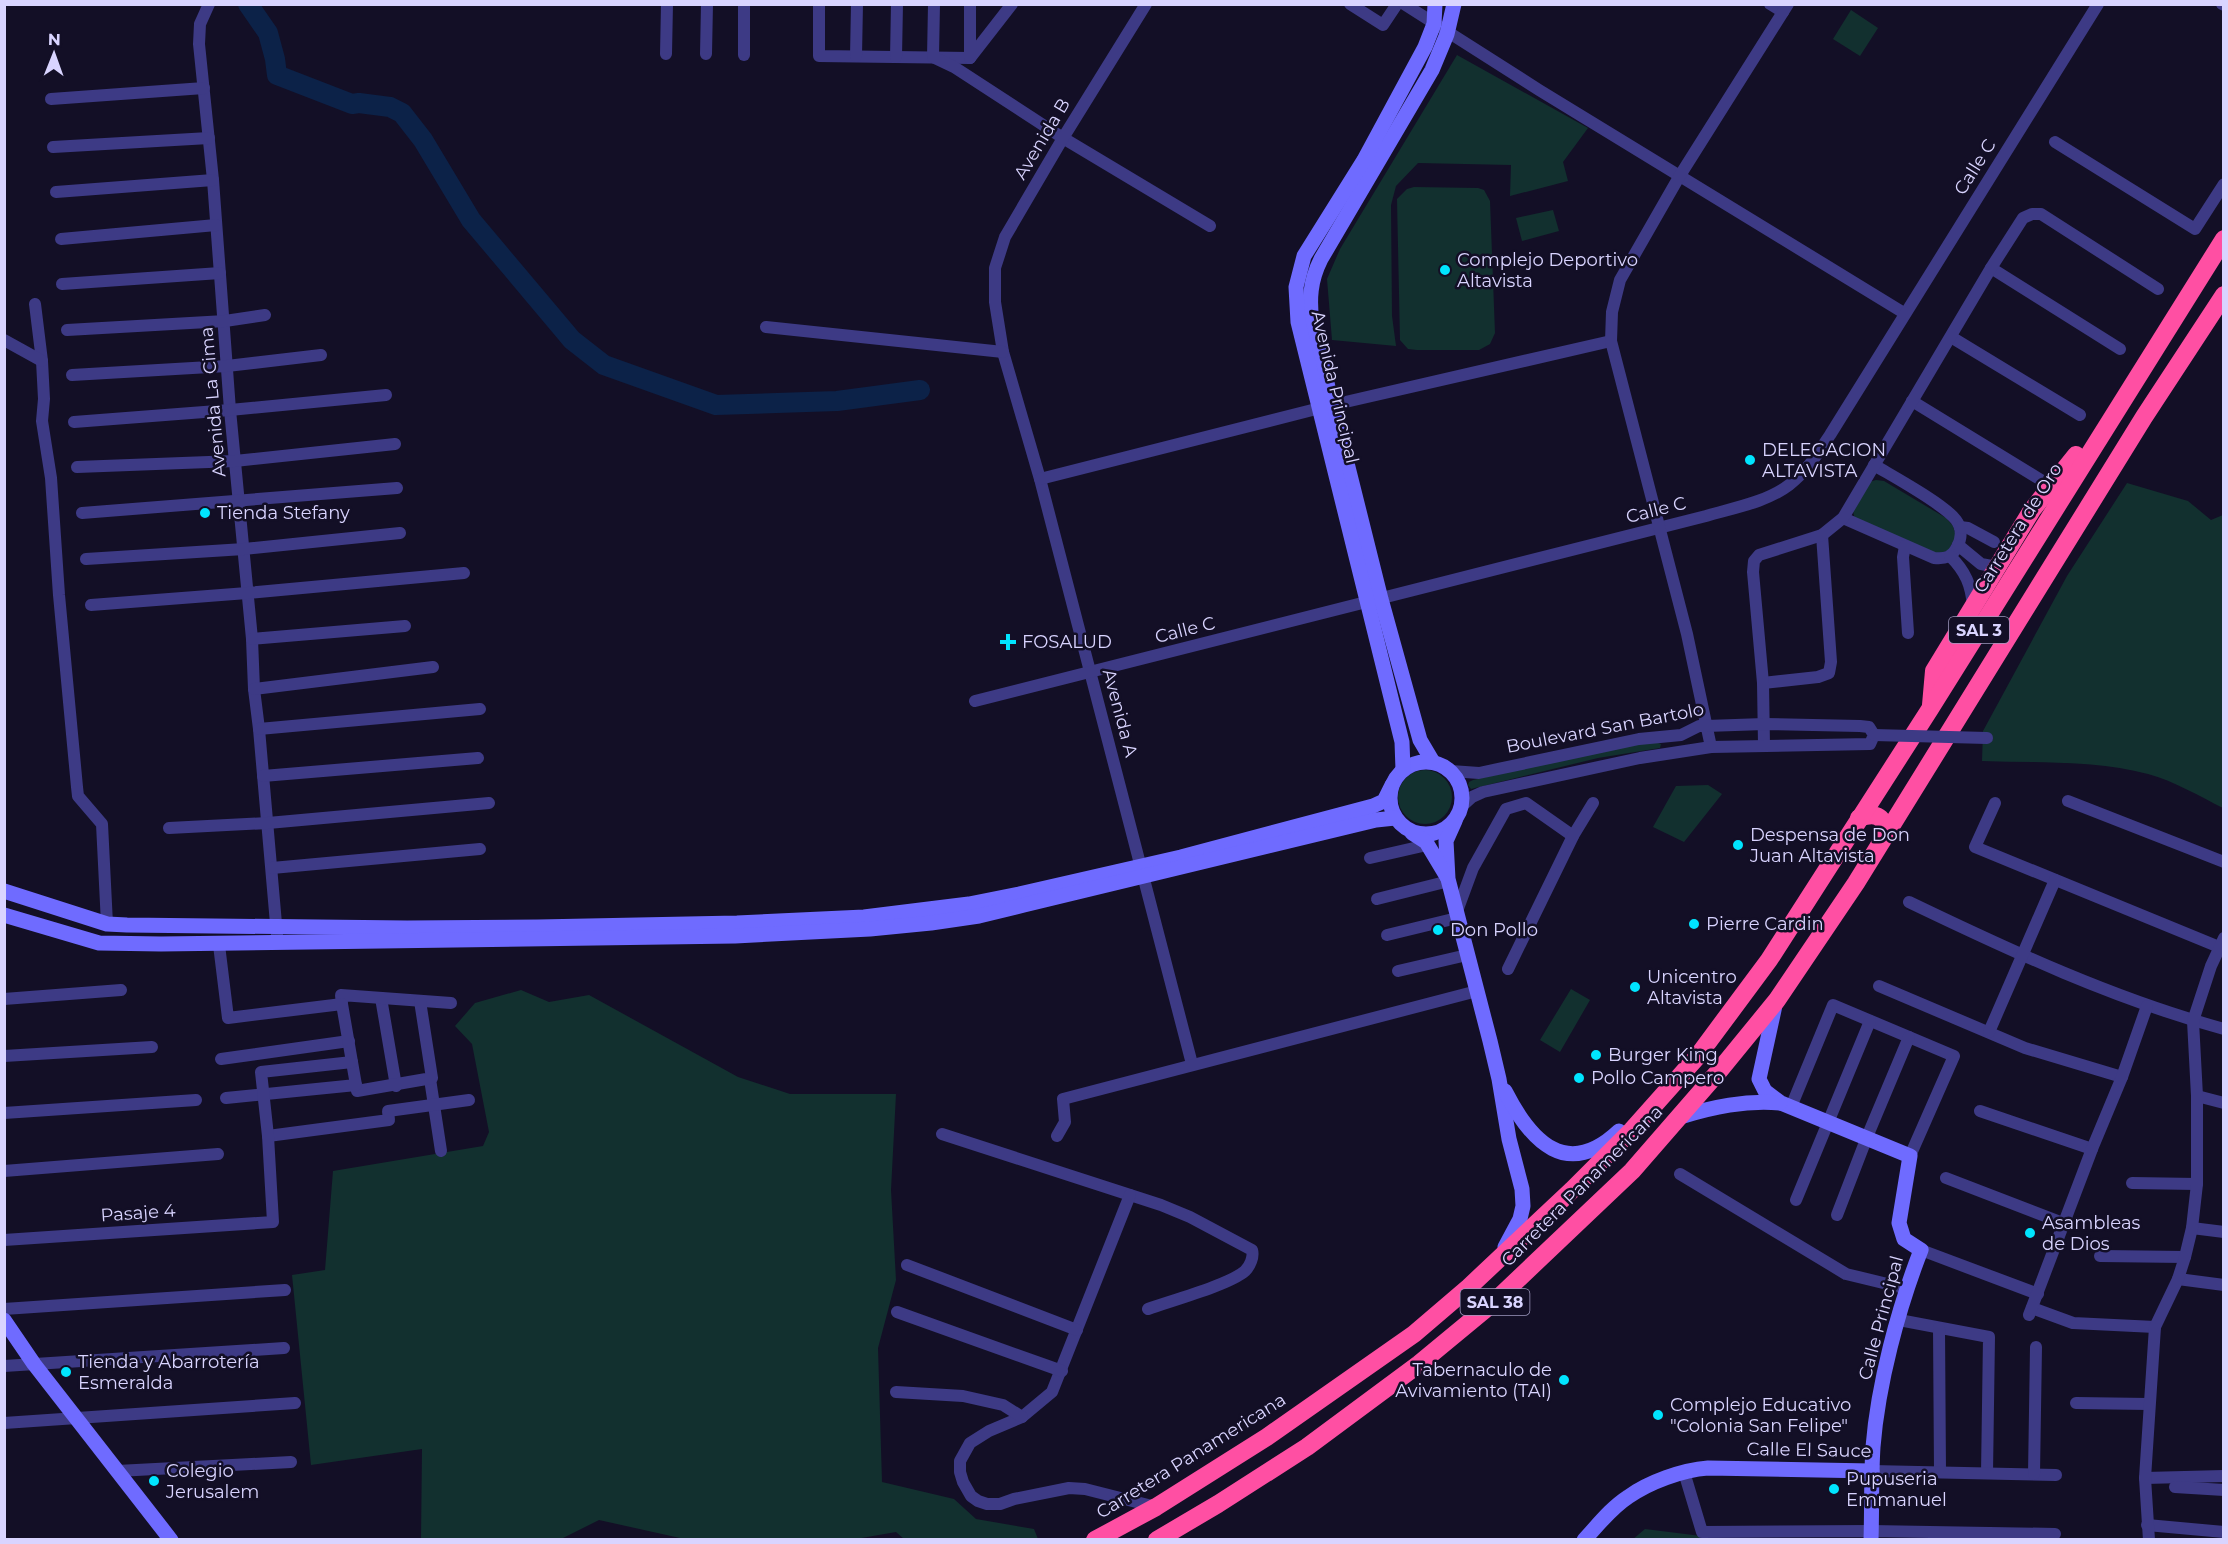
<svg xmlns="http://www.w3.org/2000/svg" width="2228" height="1544" viewBox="0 0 2228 1544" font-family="Montserrat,sans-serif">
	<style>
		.green { fill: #12302f }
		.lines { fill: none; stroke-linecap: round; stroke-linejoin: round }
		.river { stroke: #0c2248; stroke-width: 20 }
		.street { stroke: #3d3a85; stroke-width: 12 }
		.secondary { stroke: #6f6bff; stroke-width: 15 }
		.highway { stroke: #ff4fa3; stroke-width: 18 }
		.street-bridge { stroke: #3d3a85; stroke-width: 12 }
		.poi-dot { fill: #00e5ff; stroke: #130f26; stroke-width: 2 }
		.labels { text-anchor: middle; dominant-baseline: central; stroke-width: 5; stroke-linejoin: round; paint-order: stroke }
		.shield { fill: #130f26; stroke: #9e99be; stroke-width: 1.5 }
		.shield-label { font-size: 16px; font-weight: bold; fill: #d9d4ff }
		.street-label { font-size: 18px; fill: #d9d4ff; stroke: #130f26 }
		.poi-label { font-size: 18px; fill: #d9d4ff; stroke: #130f26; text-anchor: start }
	</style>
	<rect width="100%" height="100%" fill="#130f26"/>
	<g class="green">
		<polygon points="1851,10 1878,28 1860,56 1833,39"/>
		<polygon points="1457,55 1588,128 1563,162 1568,181 1510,196 1511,165 1418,163 1396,186 1391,205 1392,316 1396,346 1332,340 1327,279 1340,249"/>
		<polygon points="1414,187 1478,188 1484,190 1490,201 1495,333 1490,344 1479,350 1417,350 1408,349 1400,340 1397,199 1407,189"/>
		<polygon points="1553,210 1559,231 1522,241 1516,218"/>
		<polygon points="1876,480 1884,481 1946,518 1953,526 1956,536 1948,551 1933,554 1855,520 1853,511 1869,482"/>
		<path d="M2127,483L2188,501L2211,520L2223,515V808C2199,796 2174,781 2148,774C2095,760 2037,763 1982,761L1983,731L2067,576Z"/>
		<polygon points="1655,742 1661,744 1660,748 1598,758 1475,788 1471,789 1468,785 1469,782 1473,780 1596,751"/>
		<circle cx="1425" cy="797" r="27"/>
		<polygon points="1708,785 1722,794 1684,842 1653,827 1676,786"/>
		<polygon points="1571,989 1590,1000 1560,1052 1540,1040"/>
		<polygon points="521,990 549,1002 589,995 738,1077 790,1094 896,1094 891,1190 896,1280 878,1348 882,1482 954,1499 976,1519 1034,1529 1038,1539 904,1539 896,1532 850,1540 689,1540 599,1520 561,1539 421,1539 422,1449 311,1465 292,1275 325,1270 333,1171 483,1146 489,1132 472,1044 455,1026 475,1003"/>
		<polygon points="1645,1529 1701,1536 1700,1539 1632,1540"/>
	</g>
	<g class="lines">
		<polyline class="river" points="248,4 268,33 275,59 277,75 352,104 359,103 390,107 402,113 423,140 471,220 572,340 604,365 716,405 837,401 920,390"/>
		<g class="street">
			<polyline points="209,4 200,24 199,44 213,180 230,410 252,639 254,689 259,729 277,935"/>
			<polyline points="819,4 819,56 970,58"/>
			<polyline points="934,4 933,57 954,67 1063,138 1210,226"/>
			<polyline points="1146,4 1063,138 1005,237 995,268 995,302 1003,352 1040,479 1192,1064"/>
			<polyline points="1350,4 1383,25 1397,4"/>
			<polyline points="1404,4 1539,90 1904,313"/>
			<polyline points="1770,4 1783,12"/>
			<polyline points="2222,4 2224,5"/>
			<polyline points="666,54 667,4"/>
			<polyline points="706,54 707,4"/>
			<polyline points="744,55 744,4"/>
			<polyline points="856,56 857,4"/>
			<polyline points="896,57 897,4"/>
			<polyline points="970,58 1012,4"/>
			<polyline points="970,58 970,4"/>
			<polyline points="51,99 204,88"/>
			<polyline points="2055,142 2195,229 2224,184"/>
			<polyline points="53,147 209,138"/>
			<polyline points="56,192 213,180"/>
			<polyline points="61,239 216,225"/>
			<polyline points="1991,268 2120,349"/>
			<polyline points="62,284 220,273"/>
			<polyline points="35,304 42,361 44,399 42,421 51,478 59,595 77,787 78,796 102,824 107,924"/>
			<polyline points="766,327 1003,352"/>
			<polyline points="67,330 225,321 265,315"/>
			<polyline points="1951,337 2080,415"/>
			<polyline points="4,340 42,361"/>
			<polyline points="72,375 227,366 321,355"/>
			<polyline points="1912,401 2041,480"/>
			<polyline points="74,422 230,410 386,395"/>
			<polyline points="77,467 235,461 395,444"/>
			<polyline points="1040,479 1328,406 1611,341"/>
			<polyline points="82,513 397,488"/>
			<path d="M1843,518L1934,558C1946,559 1952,557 1957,547C1962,538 1962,528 1956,520C1944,504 1894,477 1874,465"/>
			<polyline points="1960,527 1968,528 1994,542"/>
			<polyline points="1958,545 1981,564 1997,567"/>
			<polyline points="1905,546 1903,557 1908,633"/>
			<path d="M1950,556C1966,572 1971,585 1973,606"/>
			<polyline points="86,559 244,549 400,533"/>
			<polyline points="91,605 247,593 464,573"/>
			<polyline points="252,639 405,626"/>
			<polyline points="1763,683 1818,677 1829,673 1831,662 1822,535"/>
			<polyline points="254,689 433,667"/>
			<path d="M975,701L1706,516C1733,508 1767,502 1789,485C1807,471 1818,453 1830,435L2098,4"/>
			<polyline points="259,729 480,709"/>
			<polyline points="1764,745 1763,683 1753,572 1754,561 1759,555 1822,535 1843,518 1991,268 2023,218 2032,214 2041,214 2158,289"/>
			<polyline points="1711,747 1687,634 1611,341 1612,312 1620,280 1679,177 1788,4"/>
			<polyline points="1451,771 1479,773 1639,739 1681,735 1699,726 1706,726 1764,724 1860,726 1869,727 1874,735 1870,744 1711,747 1640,758 1483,792 1472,797 1462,806"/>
			<polyline points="263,776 478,758"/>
			<polyline points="2068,801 2224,862"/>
			<polyline points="1995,803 1975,847 2224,949"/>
			<polyline points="169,828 268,823 489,803"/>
			<polyline points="1370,858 1427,845"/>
			<polyline points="272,868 480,849"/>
			<polyline points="1377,899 1449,881"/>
			<path d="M1909,902C2011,951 2114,999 2224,1029"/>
			<polyline points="1456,914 1473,868 1506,809 1526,803 1573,836"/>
			<polyline points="1387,935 1457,918"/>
			<polyline points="1508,969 1573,836 1593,803"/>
			<polyline points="1398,971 1467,955"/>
			<polyline points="1879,986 2025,1048 2122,1077"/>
			<polyline points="381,998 396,1086"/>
			<polyline points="4,999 121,990"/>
			<polyline points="342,1004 341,995 451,1003"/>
			<polyline points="1989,1032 2055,880"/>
			<polyline points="4,1056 152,1047"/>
			<polyline points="221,1059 349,1041"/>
			<polyline points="430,1079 441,1151"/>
			<polyline points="356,1085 357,1091 432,1078 420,1001"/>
			<polyline points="2197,1096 2224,1103"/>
			<polyline points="226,1098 356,1085 352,1062"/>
			<polyline points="1791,1107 1833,1005 1954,1056 1910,1156"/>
			<polyline points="1980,1111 2092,1149"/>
			<polyline points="4,1113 196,1100"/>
			<path d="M942,1134L1161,1205L1190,1217L1252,1250C1254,1257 1250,1266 1245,1271C1229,1285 1170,1301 1148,1309"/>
			<polyline points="268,1136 389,1120 388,1111 469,1100"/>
			<polyline points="1057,1136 1065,1122 1063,1099 1477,991"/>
			<polyline points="4,1171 218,1154"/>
			<polyline points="1680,1174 1846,1274 1908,1289"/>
			<polyline points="1946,1178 2063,1223"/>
			<polyline points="2132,1183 2197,1184"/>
			<polyline points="1130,1195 1052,1392 1022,1417 989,1431 970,1443 960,1461 960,1472 963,1482 971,1496 978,1501 987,1504 1000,1504 1014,1499 1069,1488 1085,1489 1156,1507"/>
			<polyline points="1796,1200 1870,1021"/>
			<polyline points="1837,1215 1867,1137 1909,1037"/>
			<polyline points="2192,1228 2224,1232"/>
			<polyline points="4,1240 273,1222 268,1136 261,1072 352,1062 342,1004 228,1018 219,945"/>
			<polyline points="1921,1250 2038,1294"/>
			<polyline points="2100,1256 2185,1257"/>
			<polyline points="907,1265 1077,1330"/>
			<polyline points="2178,1279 2224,1285"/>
			<polyline points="2032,1308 2073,1323 2155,1327"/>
			<polyline points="4,1309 285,1290"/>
			<polyline points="897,1312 1062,1371"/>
			<polyline points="2029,1315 2092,1149 2122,1077 2147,1006"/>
			<polyline points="1899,1320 1989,1337 1987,1473"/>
			<polyline points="1939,1328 1940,1472"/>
			<polyline points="4,1366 284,1348"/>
			<polyline points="896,1392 963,1396 1003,1405 1022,1417"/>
			<polyline points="2076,1403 2149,1404"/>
			<polyline points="4,1423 295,1403"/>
			<polyline points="117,1471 291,1462"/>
			<polyline points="1872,1471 2056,1475"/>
			<polyline points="1684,1472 1702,1532 1871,1531 2055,1534"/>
			<polyline points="2034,1474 2036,1347"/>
			<polyline points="2145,1478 2224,1476"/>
			<polyline points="2175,1487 2224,1490"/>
			<polyline points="2147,1525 2224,1532"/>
			<polyline points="2149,1540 2145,1478 2155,1327 2178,1279 2185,1257 2192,1228 2197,1184 2197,1096 2193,1021 2211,966 2224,938"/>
		</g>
		<g class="secondary">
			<circle cx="1426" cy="798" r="36"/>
			<path d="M1433,762L1420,740L1381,599L1312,323C1309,299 1310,281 1321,259L1432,70L1447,34L1454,4"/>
			<polyline points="1403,770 1402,742 1298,322 1296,287 1304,256 1364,160 1425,47 1434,24 1435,4"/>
			<polyline points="1455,821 1446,841 1448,879 1490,1041 1499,1079 1509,1139 1522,1189 1523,1206 1520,1219 1505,1247"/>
			<polyline points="1412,833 1426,842 1447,877"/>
			<polyline points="4,891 107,924 127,925 407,928 538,927 737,923 864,917 969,904 1019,894 1181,857 1373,806 1384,801 1392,785"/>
			<polyline points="4,915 99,943 161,944 735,936 870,929 931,923 979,916 1024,905 1376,820 1395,818"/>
			<path d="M1776,1001L1759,1079L1765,1091L1781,1103L1910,1156L1899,1223L1904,1239L1921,1250C1898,1309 1878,1384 1873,1447C1871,1478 1872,1509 1871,1540"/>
			<path d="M1505,1091C1531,1142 1567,1180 1619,1131"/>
			<path d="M1680,1117C1713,1107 1745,1100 1780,1103"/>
			<polyline points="4,1320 34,1364 171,1540"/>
			<path d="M1584,1540C1598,1525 1611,1508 1628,1497C1649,1482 1682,1470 1708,1468L1872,1471"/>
		</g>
		<g class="highway">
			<polyline points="1931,705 1934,671 2032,510 2076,455"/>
			<path d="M1859,818C1877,812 1885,816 1886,836"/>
			<polyline points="1095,1540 1156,1507 1267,1437 1414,1334 1469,1287 1572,1190 1632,1130 1697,1057 1769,960 1930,709 2224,239"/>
			<polyline points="1157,1540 1218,1504 1307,1447 1419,1364 1494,1302 1632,1171 1719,1071 1777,1000 1856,883 2144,417 2224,295"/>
		</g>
		<polyline class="street-bridge" points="1874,735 1987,738"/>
	</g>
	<g class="poi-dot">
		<circle cx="1445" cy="270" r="6"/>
		<circle cx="1750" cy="460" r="6"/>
		<circle cx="205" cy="513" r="6"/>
		<path d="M1005 633h6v6h6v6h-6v6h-6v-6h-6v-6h6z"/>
		<circle cx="1738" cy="845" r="6"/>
		<circle cx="1694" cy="924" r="6"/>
		<circle cx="1438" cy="930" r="6"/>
		<circle cx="1635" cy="987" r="6"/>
		<circle cx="1596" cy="1055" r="6"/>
		<circle cx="1579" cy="1078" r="6"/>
		<circle cx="2030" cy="1233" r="6"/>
		<circle cx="66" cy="1372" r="6"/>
		<circle cx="1564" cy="1380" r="6"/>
		<circle cx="1658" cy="1415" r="6"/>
		<circle cx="154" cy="1481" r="6"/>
		<circle cx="1834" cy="1489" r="6"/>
	</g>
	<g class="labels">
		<g class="shield">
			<rect x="1949" y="617" width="60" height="26" rx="4.5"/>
			<rect x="1460.5" y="1289" width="69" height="26" rx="4.5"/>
		</g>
		<g class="shield-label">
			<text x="1979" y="630">SAL 3</text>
			<text x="1495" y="1302">SAL 38</text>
		</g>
		<g class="street-label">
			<text transform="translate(1042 139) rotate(-59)">Avenida B</text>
			<text transform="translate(1975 167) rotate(-58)">Calle C</text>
			<text transform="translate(1335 387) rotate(77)">Avenida Principal</text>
			<text transform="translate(213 402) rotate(-95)">Avenida La Cima</text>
			<text transform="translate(1656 510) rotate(-14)">Calle C</text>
			<text transform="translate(2018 528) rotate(-58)">Carretera de Oro</text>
			<text transform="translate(1185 630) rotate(-14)">Calle C</text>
			<text transform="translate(1120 713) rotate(75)">Avenida A</text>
			<text transform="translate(1605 728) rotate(-11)">Boulevard San Bartolo</text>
			<text transform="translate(1582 1186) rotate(-45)">Carretera Panamericana</text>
			<text transform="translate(138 1213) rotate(-4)">Pasaje 4</text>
			<text transform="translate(1881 1318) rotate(-75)">Calle Principal</text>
			<text transform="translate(1809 1450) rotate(1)">Calle El Sauce</text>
			<text transform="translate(1191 1456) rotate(-32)">Carretera Panamericana</text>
		</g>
		<g class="poi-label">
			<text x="1457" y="260">Complejo Deportivo<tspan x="1457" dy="21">Altavista</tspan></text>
			<text x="1762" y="450">DELEGACION<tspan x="1762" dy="21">ALTAVISTA</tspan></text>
			<text x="217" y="513">Tienda Stefany</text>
			<text x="1022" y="642">FOSALUD</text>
			<text x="1750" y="835">Despensa de Don<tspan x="1750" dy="21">Juan Altavista</tspan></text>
			<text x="1706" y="924">Pierre Cardin</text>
			<text x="1450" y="930">Don Pollo</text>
			<text x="1647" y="977">Unicentro<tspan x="1647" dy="21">Altavista</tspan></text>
			<text x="1608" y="1055">Burger King</text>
			<text x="1591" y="1078">Pollo Campero</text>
			<text x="2042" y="1223">Asambleas<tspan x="2042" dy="21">de Dios</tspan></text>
			<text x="78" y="1362">Tienda y Abarrotería<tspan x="78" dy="21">Esmeralda</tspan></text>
			<text x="1552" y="1370" text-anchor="end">Tabernaculo de<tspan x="1552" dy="21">Avivamiento (TAI)</tspan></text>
			<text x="1670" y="1405">Complejo Educativo<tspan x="1670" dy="21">"Colonia San Felipe"</tspan></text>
			<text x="166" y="1471">Colegio<tspan x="166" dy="21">Jerusalem</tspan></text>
			<text x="1846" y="1479">Pupuseria<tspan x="1846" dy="21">Emmanuel</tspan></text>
		</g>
	</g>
	<rect width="2228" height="1544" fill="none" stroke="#d9d4ff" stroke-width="12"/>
	<g transform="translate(54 54) rotate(1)" stroke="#130f26" stroke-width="4.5" paint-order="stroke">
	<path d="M0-4.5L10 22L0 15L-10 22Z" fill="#d9d4ff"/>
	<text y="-9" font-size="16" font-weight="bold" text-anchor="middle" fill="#d9d4ff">N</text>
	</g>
</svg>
